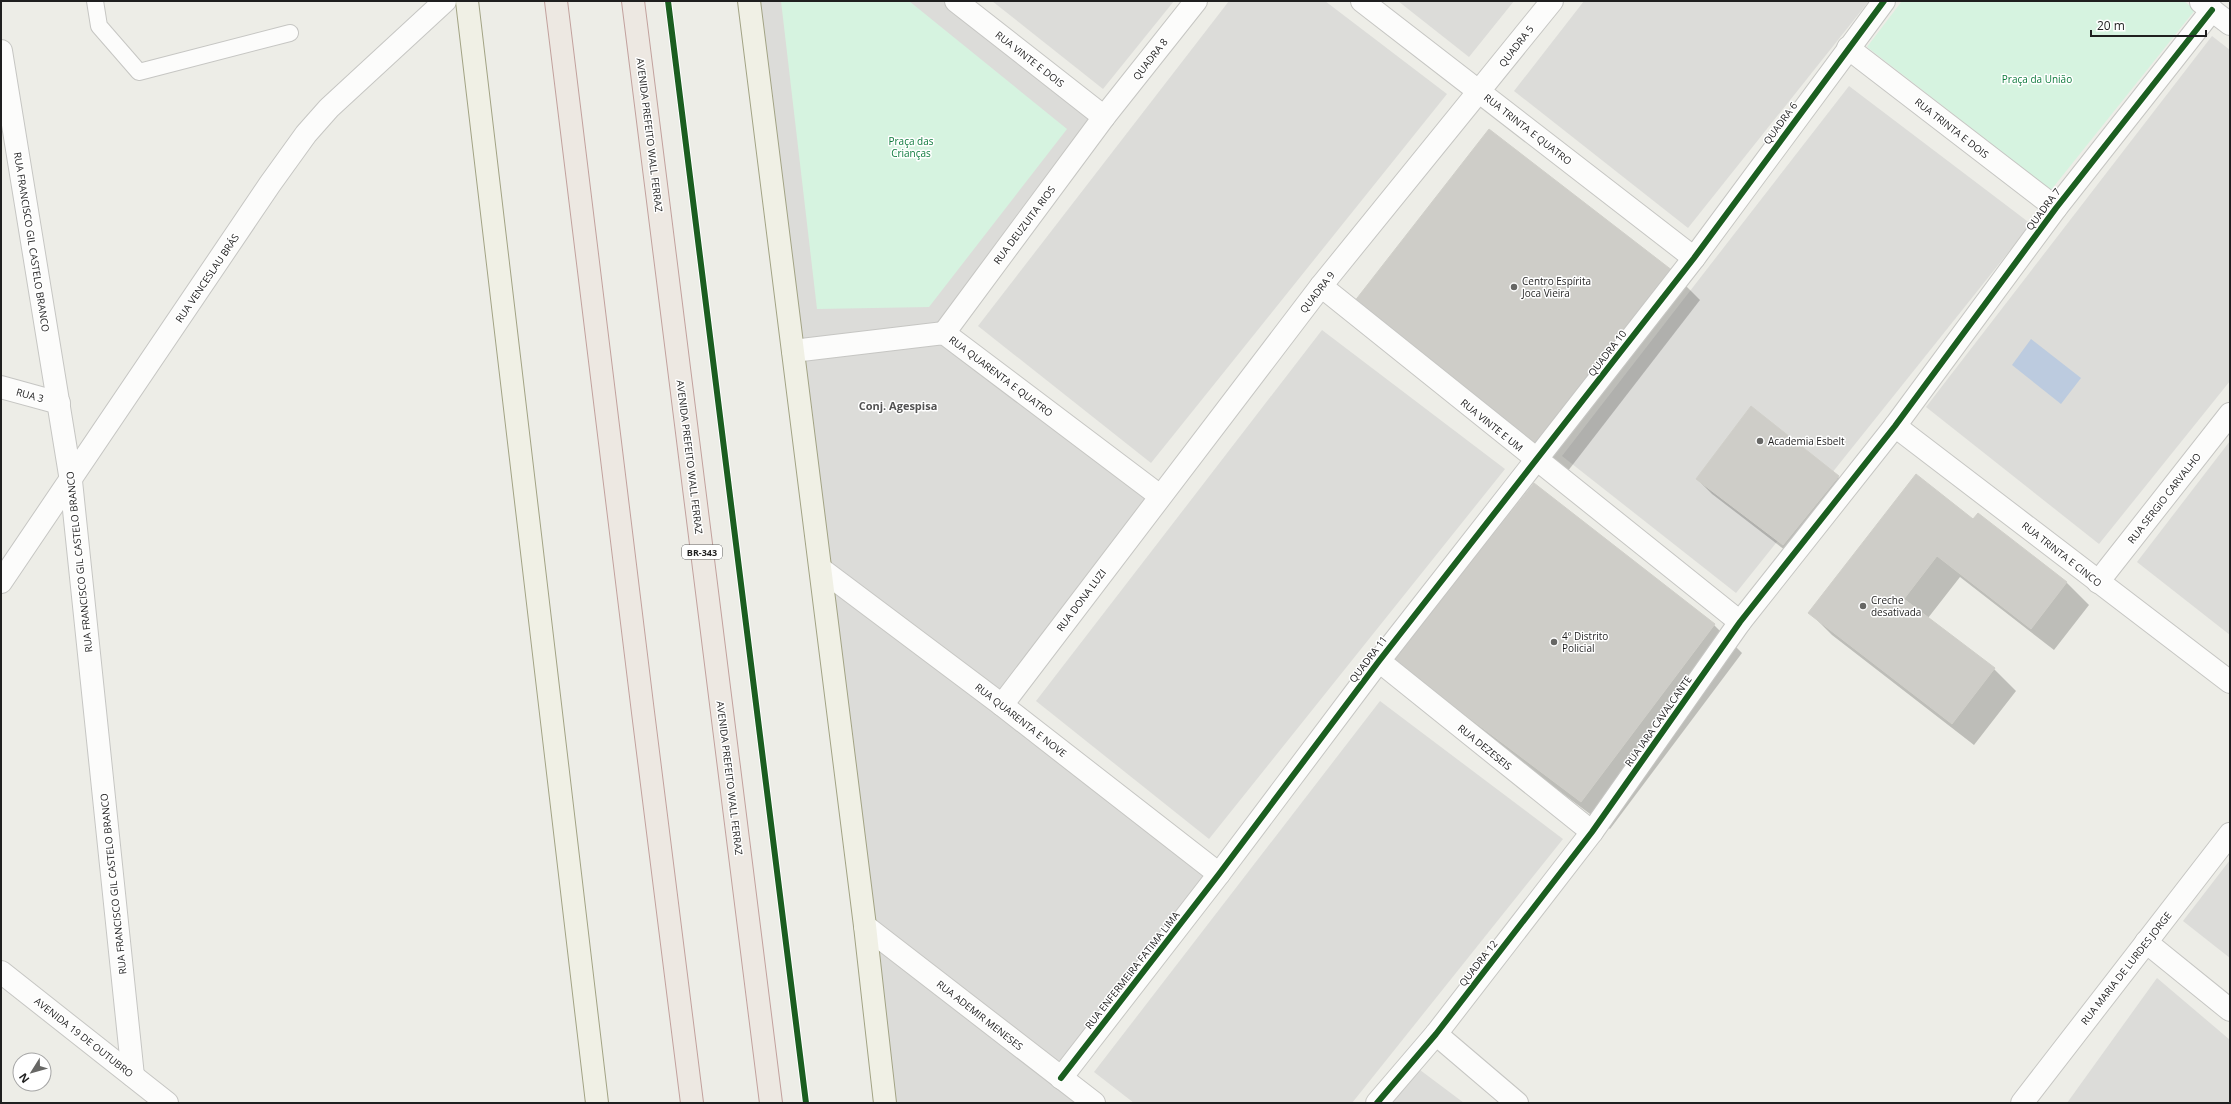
<svg xmlns="http://www.w3.org/2000/svg" width="2231" height="1104" viewBox="0 0 2231 1104" font-family="'Open Sans',sans-serif">
	<style>
		.residential { fill: #dcdcd9 }
		.park { fill: #d6f3e0 }
		.water { fill: #bccbdf }
		.shadow { fill: #0003 }
		.building { fill: #cecdc8; stroke: #d0cfc9 }
		.lines { fill: none; stroke-linecap: round; stroke-linejoin: round }
		.service-casing { stroke: #c6c6c3; stroke-width: 18 }
		.minor-casing { stroke: #c6c6c3; stroke-width: 24 }
		.primary-casing { stroke: #a2a384; stroke-width: 24 }
		.trunk-casing { stroke: #c2a19d; stroke-width: 24 }
		.service { stroke: #fcfcfb; stroke-width: 16 }
		.minor { stroke: #fcfcfb; stroke-width: 22 }
		.primary { stroke: #f0f0e5; stroke-width: 22 }
		.trunk { stroke: #ede8e2; stroke-width: 22 }
		.cycleway-casing { stroke: #fff; stroke-width: 8 }
		.cycleway { stroke: #1b5e20; stroke-width: 6 }
		.poi-dot { fill: #676765; stroke: #fff; stroke-width: 1.5 }
		.labels { text-anchor: middle; dominant-baseline: central; stroke-width: 3; stroke-linejoin: round; paint-order: stroke }
		.shield { fill: #fff; stroke: #626262; stroke-width: 1 }
		.shield-label { font-size: 9px; font-weight: bold; fill: #1f1f1f }
		.street-label { font-size: 10px; fill: #1f1f1f; stroke: #fff }
		.park-label { font-size: 10px; fill: #0e7b3d; stroke: #fff }
		.poi-label { font-size: 10px; fill: #1f1f1f; stroke: #fff; text-anchor: start }
		.neighbourhood-label { font-size: 11px; font-weight: bold; fill: #525252; stroke: #fff }
	</style>
	<rect width="100%" height="100%" fill="#edede7"/>
	<g class="residential">
		<polygon points="749,1 956,1 1104,117 944,333 1160,496 1002,705 1219,874 1061,1078 1094,1103 885,1103"/>
		<polygon points="992,1 1174,1 1103,89"/>
		<polygon points="1229,1 1325,1 1447,94 1151,463 978,326"/>
		<polygon points="1398,1 1514,1 1469,57"/>
		<polygon points="1584,1 1869,1 1688,228 1514,91"/>
		<polygon points="2212,36 2230,50 2230,381 2099,544 1926,407"/>
		<polygon points="1849,86 2031,224 1736,593 1562,456"/>
		<polygon points="1322,330 1505,469 1209,839 1036,701"/>
		<polygon points="2230,441 2230,635 2137,562"/>
		<polygon points="1380,701 1563,839 1352,1103 1134,1103 1094,1072"/>
		<polygon points="2230,860 2230,958 2183,921"/>
		<polygon points="2157,978 2230,1040 2230,1103 2067,1103"/>
		<polygon points="1416,1067 1464,1103 1388,1103"/>
	</g>
	<g class="park">
		<polygon points="781,1 909,1 1067,129 929,307 817,309"/>
		<polygon points="1902,1 2184,1 2195,10 2051,190 1867,47"/>
	</g>
	<polygon class="water" points="2031,339 2081,378 2061,404 2012,365"/>
	<g class="shadow">
		<polygon points="1672,272 1700,300 1564,476 1384,330"/>
		<polygon points="1838,477 1853,492 1798,560 1712,494 1697,479"/>
		<polygon points="1973,520 2066,582 2089,605 2054,650 1960,577 1928,618 1994,669 2016,691 1974,745 1832,635 1810,613"/>
		<polygon points="1714,625 1742,653 1610,829 1422,688"/>
	</g>
	<g class="building">
		<polygon points="1489,129 1673,271 1536,448 1354,302"/>
		<polygon points="1751,406 1839,476 1783,545 1696,479"/>
		<polygon points="1916,474 1973,519 1978,513 2067,582 2031,629 1937,556 1904,599 1995,668 1952,724 1808,613"/>
		<polygon points="1534,483 1715,624 1581,802 1392,660"/>
	</g>
	<g class="lines">
		<defs>
			<polyline id="service" points="95,1 99,26 139,72 290,33"/>
			<g id="minor">
				<polyline points="956,1 1104,117"/>
				<polyline points="1362,1 1694,258"/>
				<polyline points="2201,2 2230,24"/>
				<polyline points="1848,48 2056,208"/>
				<polyline points="1,51 71,481 133,1076"/>
				<polyline points="1321,286 1740,622"/>
				<polyline points="944,333 1104,117 1196,1"/>
				<polyline points="793,351 944,333 1160,496"/>
				<polyline points="1,387 59,403"/>
				<polyline points="1895,426 2230,682"/>
				<polyline points="821,569 1002,705 1219,874"/>
				<polyline points="1,582 270,184 306,134 329,108 445,1"/>
				<polyline points="2098,582 2230,414"/>
				<polyline points="1379,661 1592,832"/>
				<polyline points="1002,705 1321,286 1552,1"/>
				<polyline points="865,926 1094,1103"/>
				<polyline points="2146,942 2230,1010"/>
				<polyline points="1,972 167,1103"/>
				<polyline points="1436,1034 1517,1103"/>
				<polyline points="1061,1078 1219,874 1379,661 1694,258 1884,1"/>
				<polyline points="1377,1103 1436,1034 1592,832 1740,622 1895,426 2056,208 2212,10"/>
				<polyline points="2022,1103 2230,834"/>
			</g>
			<g id="primary">
				<polyline points="467,1 597,1103"/>
				<polyline points="749,1 865,926 885,1103"/>
			</g>
			<g id="trunk">
				<path d="M556,1C603,368 644,736 692,1103"/>
				<polyline points="633,1 771,1103"/>
			</g>
		</defs>
		<use href="#service" class="service-casing"/>
		<use href="#minor" class="minor-casing"/>
		<use href="#primary" class="primary-casing"/>
		<use href="#trunk" class="trunk-casing"/>
		<use href="#service" class="service"/>
		<use href="#minor" class="minor"/>
		<use href="#primary" class="primary"/>
		<use href="#trunk" class="trunk"/>
		<defs>
			<g id="cycleway">
				<polyline points="668,1 806,1103"/>
				<polyline points="1061,1078 1219,874 1379,661 1694,258 1884,1"/>
				<polyline points="1377,1103 1436,1034 1592,832 1740,622 1895,426 2056,208 2212,10"/>
			</g>
		</defs>
		<use href="#cycleway" class="cycleway-casing"/>
		<use href="#cycleway" class="cycleway"/>
	</g>
	<g class="poi-dot">
		<circle cx="1514" cy="287" r="4"/>
		<circle cx="1760" cy="441" r="4"/>
		<circle cx="1863" cy="606" r="4"/>
		<circle cx="1554" cy="642" r="4"/>
	</g>
	<g class="labels">
		<rect class="shield" x="682" y="545" width="40" height="14" rx="3"/>
		<g class="shield-label">
			<text x="702" y="552">BR-343</text>
		</g>
		<g class="street-label">
			<text transform="translate(1516 46) rotate(-52)">QUADRA 5</text>
			<text transform="translate(1030 59) rotate(38)">RUA VINTE E DOIS</text>
			<text transform="translate(1150 59) rotate(-52)">QUADRA 8</text>
			<text transform="translate(1780 123) rotate(-54)">QUADRA 6</text>
			<text transform="translate(1952 128) rotate(38)">RUA TRINTA E DOIS</text>
			<text transform="translate(1528 129) rotate(38)">RUA TRINTA E QUATRO</text>
			<text transform="translate(650 135) rotate(83)">AVENIDA PREFEITO WALL FERRAZ</text>
			<text transform="translate(2043 209) rotate(-53)">QUADRA 7</text>
			<text transform="translate(1024 225) rotate(-53)">RUA DEUZUITA RIOS</text>
			<text transform="translate(32 242) rotate(81)">RUA FRANCISCO GIL CASTELO BRANCO</text>
			<text transform="translate(207 278) rotate(-56)">RUA VENCESLAU BRÁS</text>
			<text transform="translate(1317 292) rotate(-52)">QUADRA 9</text>
			<text transform="translate(1607 353) rotate(-52)">QUADRA 10</text>
			<text transform="translate(1001 376) rotate(37)">RUA QUARENTA E QUATRO</text>
			<text transform="translate(30 395) rotate(15)">RUA 3</text>
			<text transform="translate(1492 425) rotate(39)">RUA VINTE E UM</text>
			<text transform="translate(690 457) rotate(83)">AVENIDA PREFEITO WALL FERRAZ</text>
			<text transform="translate(2164 498) rotate(-52)">RUA SERGIO CARVALHO</text>
			<text transform="translate(2062 554) rotate(38)">RUA TRINTA E CINCO</text>
			<text transform="translate(79 562) rotate(-96)">RUA FRANCISCO GIL CASTELO BRANCO</text>
			<text transform="translate(1081 600) rotate(-53)">RUA DONA LUZI</text>
			<text transform="translate(1368 659) rotate(-53)">QUADRA 11</text>
			<text transform="translate(1021 720) rotate(38)">RUA QUARENTA E NOVE</text>
			<text transform="translate(1658 721) rotate(-55)">RUA IARA CAVALCANTE</text>
			<text transform="translate(1485 747) rotate(39)">RUA DEZESEIS</text>
			<text transform="translate(730 778) rotate(83)">AVENIDA PREFEITO WALL FERRAZ</text>
			<text transform="translate(113 884) rotate(-96)">RUA FRANCISCO GIL CASTELO BRANCO</text>
			<text transform="translate(1478 963) rotate(-52)">QUADRA 12</text>
			<text transform="translate(2126 968) rotate(-52)">RUA MARIA DE LURDES JORGE</text>
			<text transform="translate(1132 970) rotate(-52)">RUA ENFERMEIRA FATIMA LIMA</text>
			<text transform="translate(980 1015) rotate(38)">RUA ADEMIR MENESES</text>
			<text transform="translate(84 1037) rotate(38)">AVENIDA 19 DE OUTUBRO</text>
		</g>
		<g class="park-label">
			<text x="2037" y="79">Praça da União</text>
			<text x="911" y="141">Praça das<tspan x="911" dy="12">Crianças</tspan></text>
		</g>
		<g class="poi-label">
			<text x="1522" y="281">Centro Espírita<tspan x="1522" dy="12">Joca Vieira</tspan></text>
			<text x="1768" y="441">Academia Esbelt</text>
			<text x="1871" y="600">Creche<tspan x="1871" dy="12">desativada</tspan></text>
			<text x="1562" y="636">4º Distrito<tspan x="1562" dy="12">Policial</tspan></text>
		</g>
		<g class="neighbourhood-label">
			<text x="898" y="405">Conj. Agespisa</text>
		</g>
	</g>
	<rect width="2231" height="1104" fill="none" stroke="#1f1f1f" stroke-width="4"/>
	<g transform="translate(32 1072) rotate(233)"><circle r="19" fill="#ffffff" stroke="#a5a5a5"/>
	<path d="M0-3L7 15L0 10L-7 15Z" fill="#676765"/>
	<text y="-6" font-size="11" font-weight="bold" text-anchor="middle" fill="#1f1f1f">N</text>
	</g>
	<path d="M2091 30v6h115v-6" fill="none" stroke="#1f1f1f" stroke-width="2"/>
	<text x="2097" y="30" font-size="12" fill="#1f1f1f" stroke="#ffffff" stroke-width="3" paint-order="stroke">20 m</text>
</svg>
